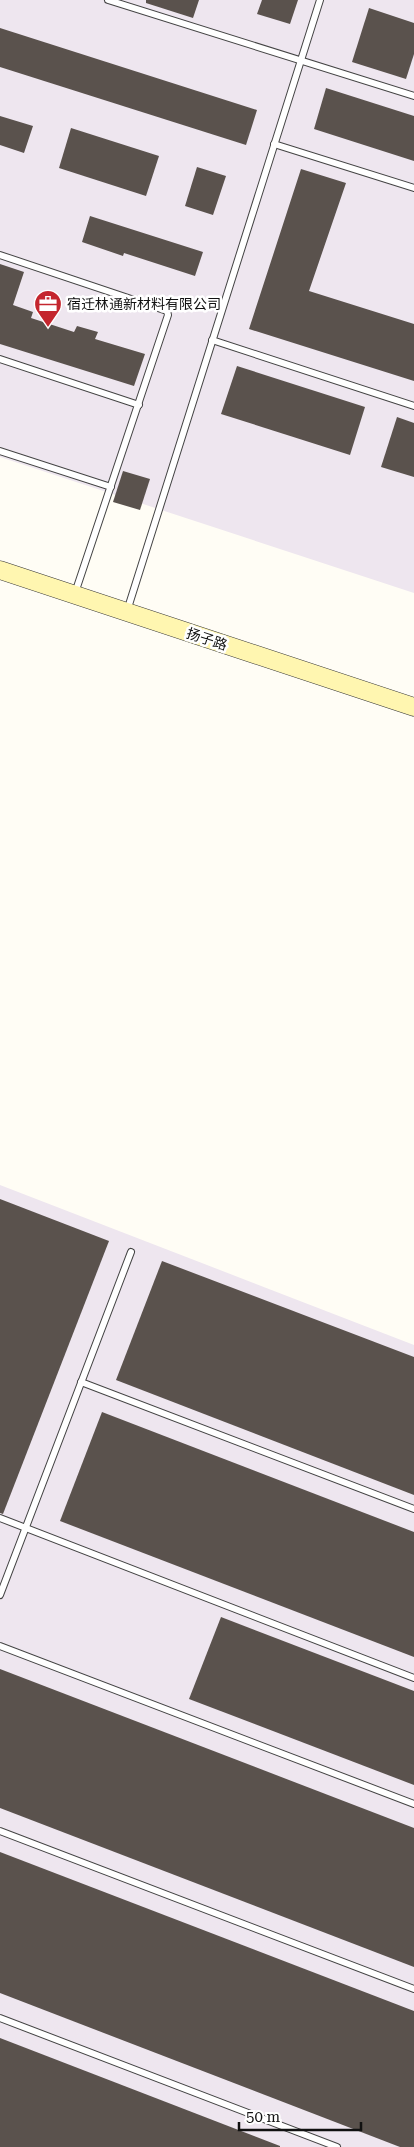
<svg xmlns="http://www.w3.org/2000/svg" width="414" height="2147" viewBox="0 0 414 2147" font-family="'Roboto Serif','Noto Sans SC',serif">
	<style>
		.industrial { fill: #eee6ef }
		.building { fill: #5a524d }
		.lines { fill: none; stroke-linecap: round; stroke-linejoin: round }
		.lane-casing { stroke: #444; stroke-width: 8 }
		.secondary-casing { stroke: #333; stroke-width: 19 }
		.lane { stroke: #fff; stroke-width: 6 }
		.secondary { stroke: #fff6b0; stroke-width: 18 }
		.labels { text-anchor: middle; dominant-baseline: central; stroke-width: 5; stroke-linejoin: round; paint-order: stroke }
		.poi-label { font-size: 14px; fill: #111; stroke: #fff; text-anchor: start }
		.street-label { font-size: 14px; fill: #111; stroke: #fff }
	</style>
	<rect width="100%" height="100%" fill="#fffdf5"/>
	<g class="industrial">
		<polygon points="0,0 414,0 414,593 0,457"/>
		<polygon points="0,1185 414,1345 414,2147 0,2147"/>
	</g>
	<g class="building">
		<polygon points="146,0 199,0 193,18 146,3"/>
		<polygon points="262,0 298,0 290,24 257,14"/>
		<polygon points="369,8 414,23 414,54 406,79 352,62"/>
		<polygon points="0,28 257,110 246,145 0,67"/>
		<polygon points="326,88 414,116 414,161 314,129"/>
		<polygon points="0,116 33,126 24,153 0,145"/>
		<polygon points="71,128 159,156 146,196 59,168"/>
		<polygon points="197,167 226,176 213,215 185,206"/>
		<polygon points="301,169 346,183 309,291 414,324 414,381 249,329"/>
		<polygon points="90,216 203,252 195,276 124,253 123,256 82,242"/>
		<polygon points="0,264 24,272 13,305 33,312 31,318 74,332 77,326 98,332 95,339 145,354 134,386 0,344"/>
		<polygon points="237,366 365,407 350,455 221,414"/>
		<polygon points="397,417 414,423 414,477 381,467"/>
		<polygon points="123,471 150,479 140,510 113,502"/>
		<polygon points="0,1199 109,1241 3,1514 0,1513"/>
		<polygon points="162,1261 414,1357 414,1495 116,1380"/>
		<polygon points="102,1412 414,1532 414,1657 60,1521"/>
		<polygon points="221,1617 414,1691 414,1785 189,1699"/>
		<polygon points="0,1669 414,1828 414,1967 0,1808"/>
		<polygon points="0,1852 414,2011 414,2147 400,2147 0,1993"/>
		<polygon points="0,2038 280,2146 280,2147 0,2147"/>
	</g>
	<g class="lines">
		<defs>
			<g id="lane">
				<polyline points="108,0 414,96"/>
				<polyline points="274,144 414,188"/>
				<polyline points="0,255 167,311 168,315 75,593"/>
				<polyline points="212,340 414,406"/>
				<polyline points="0,359 139,405"/>
				<polyline points="0,451 111,487"/>
				<polyline points="127,611 320,0"/>
				<polyline points="81,1382 414,1509"/>
				<polyline points="0,1518 414,1678"/>
				<polyline points="0,1595 131,1252"/>
				<polyline points="0,1646 414,1804"/>
				<polyline points="0,1831 414,1989"/>
				<polyline points="0,2018 337,2147"/>
			</g>
			<polyline id="secondary" points="0,570 414,707"/>
		</defs>
		<use href="#lane" class="lane-casing"/>
		<use href="#secondary" class="secondary-casing"/>
		<use href="#lane" class="lane"/>
		<use href="#secondary" class="secondary"/>
	</g>
	<defs>
		<symbol id="office-pin" viewBox="-11 -11 22 30"><path d="M0 17L-7.5 6A9.5 9.5 0 1 1 7.5 6Z" fill="#c4262e" stroke="#fff"/><path d="M-6-3h4V-5.5h4V-3h4V5H-6ZM-1-4.5V-3h2v-1.5ZM-6 0V1H6V0Z" fill="#fff"/></symbol>
	</defs>
	<g fill-rule="evenodd">
		<use href="#office-pin" x="32" y="288" width="32" height="43"/>
	</g>
	<g class="labels">
		<g class="poi-label">
			<text x="67" y="304">宿迁林通新材料有限公司</text>
		</g>
		<g class="street-label">
			<text transform="translate(207 639) rotate(18)">扬子路</text>
		</g>
	</g>
	<path d="M239 2122v8h122v-8" fill="none" stroke="#111111" stroke-width="2.5"/>
	<text x="246" y="2122" font-size="15" fill="#111111" stroke="#ffffff" stroke-width="4" paint-order="stroke">50 m</text>
</svg>
